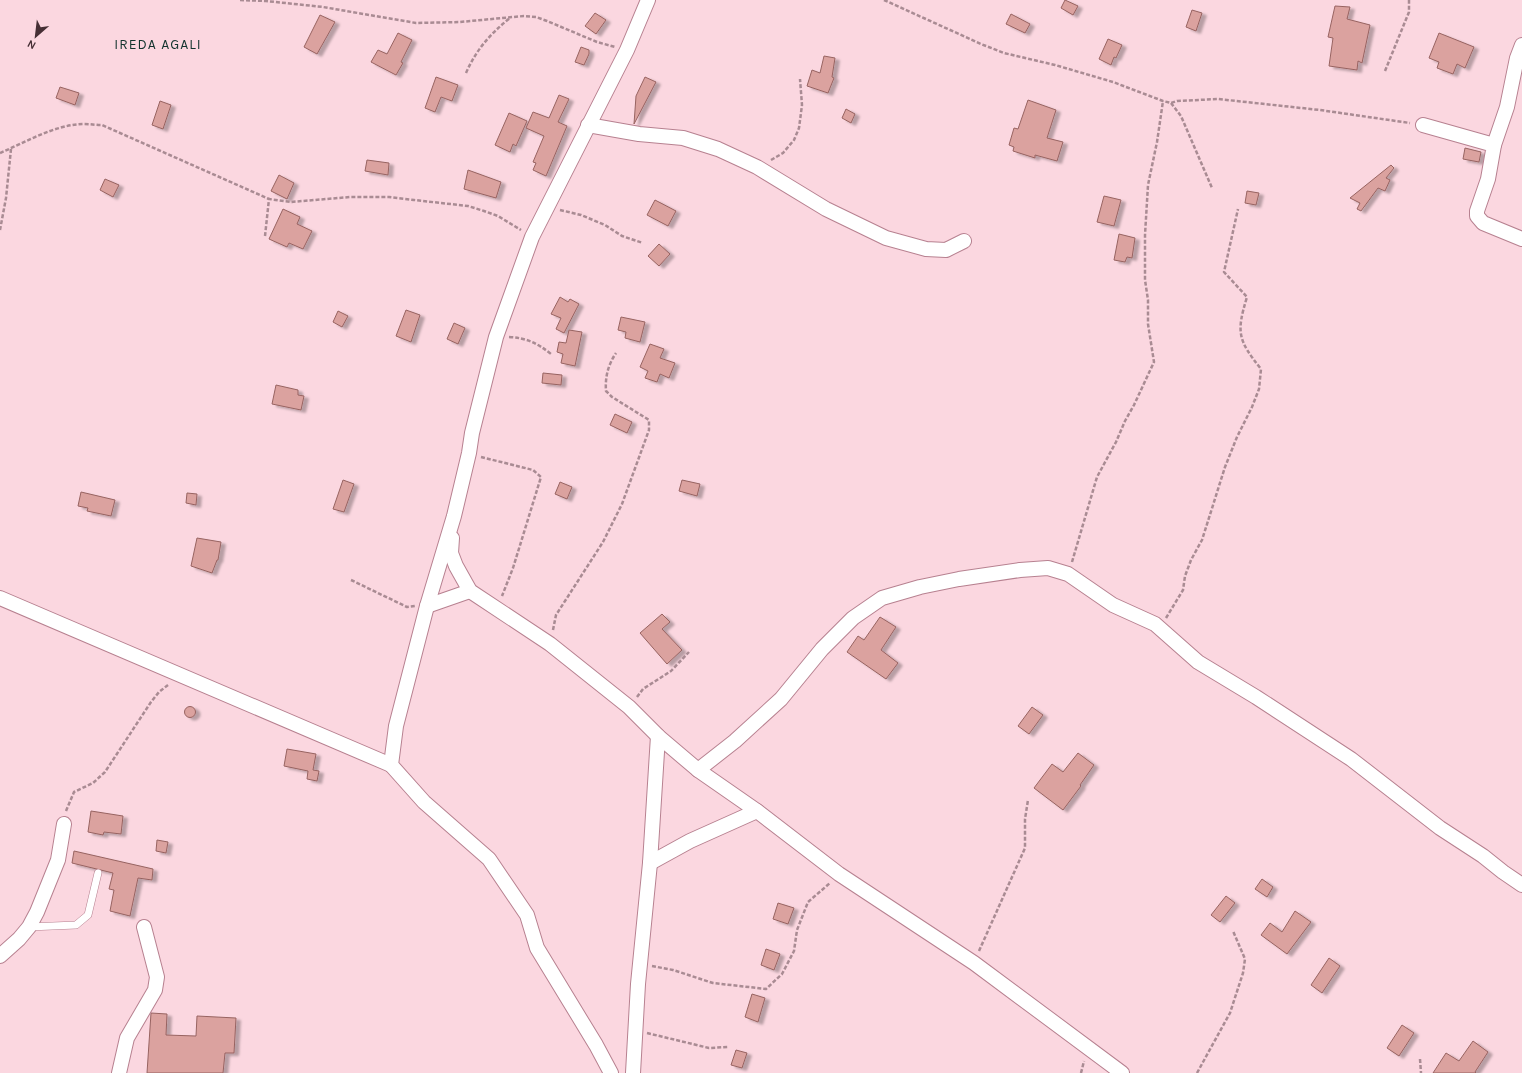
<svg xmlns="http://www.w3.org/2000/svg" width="1522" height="1073" viewBox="0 0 1522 1073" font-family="Karla,sans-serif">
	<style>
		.building { fill: #dba29f; stroke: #976361; filter: url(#shadow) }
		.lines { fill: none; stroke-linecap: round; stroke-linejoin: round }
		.lane-casing { stroke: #b78190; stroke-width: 8 }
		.street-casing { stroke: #b78190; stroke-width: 16 }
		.path { stroke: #a98b93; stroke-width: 2.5; stroke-dasharray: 4 2; stroke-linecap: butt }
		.lane { stroke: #fff; stroke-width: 7 }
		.street { stroke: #fff; stroke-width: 14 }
		.labels { text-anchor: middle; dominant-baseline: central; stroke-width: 3.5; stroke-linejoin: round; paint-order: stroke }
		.quarter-label { font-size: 14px; letter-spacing: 1px; fill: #12332e; stroke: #fbd7e0 }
	</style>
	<defs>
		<filter id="shadow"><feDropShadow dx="4.5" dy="2.5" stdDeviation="1" flood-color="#0004"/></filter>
	</defs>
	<rect width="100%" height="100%" fill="#fbd7e0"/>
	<g class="building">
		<polygon points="1065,0 1078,6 1073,15 1061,8"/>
		<polygon points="1335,6 1350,7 1347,19 1370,25 1362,63 1358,61 1357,70 1329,66 1333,38 1328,37"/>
		<polygon points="1192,10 1202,13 1196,31 1186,27"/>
		<polygon points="595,13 606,20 596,34 585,26"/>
		<polygon points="1011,14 1030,24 1025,33 1006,24"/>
		<polygon points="320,15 335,22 317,54 304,47"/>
		<polygon points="398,33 412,40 401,62 403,63 396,75 371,62 378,50 387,54"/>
		<polygon points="1439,33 1474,47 1465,68 1457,64 1453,74 1437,68 1439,62 1429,58"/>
		<polygon points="1108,39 1122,45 1116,58 1114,57 1111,65 1099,59"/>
		<polygon points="581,47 589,50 589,54 584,65 575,62"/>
		<polygon points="824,56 835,58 832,77 834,78 828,93 807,86 812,70 820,73"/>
		<polygon points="436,77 458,85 452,101 441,97 435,112 425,108"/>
		<polygon points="645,77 656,82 634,124 636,96"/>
		<polygon points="60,87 79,93 75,105 56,98"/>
		<polygon points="559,95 569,99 558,122 567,126 546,176 533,170 536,163 533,162 544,136 526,128 533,112 549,118"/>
		<polygon points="1028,100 1056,110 1047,138 1063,142 1057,161 1035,155 1035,158 1013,151 1014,147 1009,145 1014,128 1018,129"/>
		<polygon points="160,101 171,105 163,129 152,125"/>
		<polygon points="846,109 855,114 851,123 842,118"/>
		<polygon points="509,113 527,121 516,146 513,144 510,152 495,145"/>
		<polygon points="1465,148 1481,152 1479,162 1463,159"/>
		<polygon points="367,160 389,163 388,175 365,171"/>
		<polygon points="1391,165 1394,168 1386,178 1390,180 1385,191 1378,188 1361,211 1357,209 1360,203 1350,198"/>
		<polygon points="468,170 501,182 496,198 464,189"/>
		<polygon points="279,175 294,183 287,199 271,191"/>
		<polygon points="105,179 119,185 113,197 100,190"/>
		<polygon points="1247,191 1259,193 1256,205 1245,203"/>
		<polygon points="1104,196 1121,200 1114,226 1097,222"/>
		<polygon points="655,200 676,211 668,226 647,215"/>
		<polygon points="283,209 300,217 297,224 312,231 303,249 289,243 287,247 269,239"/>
		<polygon points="1119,234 1135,238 1132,258 1127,257 1125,262 1114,260"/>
		<polygon points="659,244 670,254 659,266 648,256"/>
		<polygon points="560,297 568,302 570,299 579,304 564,333 556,329 561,318 551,314"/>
		<polygon points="406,310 420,315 411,342 396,336"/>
		<polygon points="338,311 348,316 342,327 333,322"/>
		<polygon points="621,317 645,322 640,342 625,338 626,332 618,330"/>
		<polygon points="454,323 465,328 458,344 447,339"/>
		<polygon points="569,330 582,332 575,366 561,363 563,354 557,352 559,342 566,343"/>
		<polygon points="650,344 664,349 660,358 675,363 669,378 660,374 657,382 645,378 648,371 640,367"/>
		<polygon points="543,373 562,375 561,385 542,383"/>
		<polygon points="276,385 298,390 298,395 304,396 301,410 272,404"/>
		<polygon points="615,414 632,422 627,433 610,425"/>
		<polygon points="343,480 354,484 344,512 333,509"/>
		<polygon points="682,480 700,484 697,496 679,491"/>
		<polygon points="560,482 572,487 567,499 555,494"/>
		<polygon points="81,492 115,500 111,516 87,511 88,508 78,506"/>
		<polygon points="187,493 197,494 196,505 186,503"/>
		<polygon points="197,538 221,542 218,560 217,560 212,573 191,566"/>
		<polygon points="662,614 670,622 662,629 682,650 667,664 640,633"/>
		<polygon points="880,617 896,627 881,650 898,663 886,679 847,652 858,636 864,640"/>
		<circle cx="190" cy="712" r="5.5"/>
		<polygon points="1032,707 1043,715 1029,734 1018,726"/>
		<polygon points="287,749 316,754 313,770 319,771 317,781 307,779 308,771 284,766"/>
		<polygon points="1078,753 1094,765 1080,785 1081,786 1063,810 1034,788 1052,764 1063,772"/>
		<polygon points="91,811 123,816 121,834 104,832 103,835 88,832"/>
		<polygon points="157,840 168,842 166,853 156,851"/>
		<polygon points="74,851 153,869 152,880 138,878 130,916 110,911 114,890 109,889 113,873 72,863"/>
		<polygon points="1262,879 1273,887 1267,897 1255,889"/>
		<polygon points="1226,896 1235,903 1220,922 1211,915"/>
		<polygon points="778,903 794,908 788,924 773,919"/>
		<polygon points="1295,911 1311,922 1287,954 1261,935 1270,923 1282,932"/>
		<polygon points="766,949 780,954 774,970 761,965"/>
		<polygon points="1329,958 1340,966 1322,993 1311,985"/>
		<polygon points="752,994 765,998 758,1022 745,1017"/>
		<polygon points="151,1013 167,1014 166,1035 196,1036 197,1016 236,1018 234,1053 225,1053 223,1073 147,1073"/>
		<polygon points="1402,1025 1414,1033 1399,1056 1387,1048"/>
		<polygon points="1473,1041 1488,1052 1475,1072 1476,1073 1433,1073 1446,1053 1459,1061"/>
		<polygon points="736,1050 747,1053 742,1068 731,1065"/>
	</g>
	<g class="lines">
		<defs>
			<polyline id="lane" points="29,927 76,925 88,915 98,873"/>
			<g id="street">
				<polyline points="588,125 639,134 683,138 718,149 757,167 826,209 886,238 926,249 946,250 964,241"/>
				<polyline points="1423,125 1494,145 1488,179 1477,211 1477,216 1483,223 1522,239"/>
				<polyline points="1494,145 1507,107 1517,58 1522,45"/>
				<polyline points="452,538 451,553 456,566 470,591 550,644 629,707 658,736 698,770 757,811 839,874 974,963 1122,1073"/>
				<polyline points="0,598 391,765"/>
				<polyline points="427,606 470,591"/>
				<polyline points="698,770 735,741 781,699 822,649 853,618 882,598 920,587 959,579 1020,570 1048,568 1068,574 1113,605 1155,624 1198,662 1256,697 1351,759 1440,828 1483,856 1503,872 1522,885"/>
				<polyline points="650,863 690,841 757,811"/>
				<polyline points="0,956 19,939 29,927 37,912 58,860 64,824"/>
				<polyline points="119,1073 127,1038 155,990 157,977 144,927"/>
				<polyline points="611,1073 596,1045 537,948 527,915 489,859 424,802 391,765 396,726 427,606 454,516 469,453 472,433 496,337 532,237 627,50 648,0"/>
				<polyline points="633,1073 638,984 650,863 658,736"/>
			</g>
		</defs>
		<use href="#lane" class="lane-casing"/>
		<use href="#street" class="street-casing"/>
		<g class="path">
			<polyline points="240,0 266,1 323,7 416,23 460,22 524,16 536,17 547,21 597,42 615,47"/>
			<polyline points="884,0 981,44 1004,53 1055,65 1113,82 1163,101 1171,103 1177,101 1218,99 1320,110 1410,123"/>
			<polyline points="1385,71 1409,12 1409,0"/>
			<path d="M466,73C476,50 490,34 510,18"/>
			<polyline points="1171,103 1181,116 1212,188"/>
			<path d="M0,153C26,142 54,125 83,124C90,124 96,125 102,125L269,199"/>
			<polyline points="771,160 783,153 794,140 799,128 802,105 800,79"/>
			<polyline points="560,210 581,215 605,225 622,236 643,243"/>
			<polyline points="0,230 6,198 11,149"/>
			<polyline points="265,236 269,199 291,202 350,197 389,197 414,200 468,206 484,211 498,216 521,230"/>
			<path d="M509,337C527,338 537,343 551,354"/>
			<polyline points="481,457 533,470 541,477 513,568 502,596"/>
			<polyline points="1072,562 1097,477 1116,442 1125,421 1134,405 1154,362 1148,324 1148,300 1145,280 1145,235 1148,185 1157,142 1163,101"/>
			<polyline points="351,580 407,607 415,606"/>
			<path d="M1166,618L1183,590L1185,576L1191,560L1202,540L1225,467L1237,437L1252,407L1259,389L1261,369C1238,340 1236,333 1247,297L1224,272L1238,209"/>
			<path d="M553,630L556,615L603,542L622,504L649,430V420L612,397L606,391C605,377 608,365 616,353"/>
			<polyline points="637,697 643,689 671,671 689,652"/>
			<polyline points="66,811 74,792 93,783 105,772 151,702 159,692 168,685"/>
			<polyline points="979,951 1025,848 1025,819 1028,800"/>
			<polyline points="652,966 673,970 713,983 766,989 782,974 794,951 797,930 808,902 830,883"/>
			<polyline points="647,1033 709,1048 728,1047"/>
			<polyline points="1420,1059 1421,1073"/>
			<polyline points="1081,1073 1084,1061"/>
			<polyline points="1197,1073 1230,1013 1243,973 1245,959 1233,931"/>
		</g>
		<use href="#lane" class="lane"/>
		<use href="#street" class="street"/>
	</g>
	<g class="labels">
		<g class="quarter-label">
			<text x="158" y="44">IREDA AGALI</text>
		</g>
	</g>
	<g transform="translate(36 36) rotate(208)" stroke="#fbd7e0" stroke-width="3" paint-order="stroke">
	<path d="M0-3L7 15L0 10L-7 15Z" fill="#462f35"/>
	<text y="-6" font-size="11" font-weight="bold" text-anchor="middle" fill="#462f35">N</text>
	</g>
</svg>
